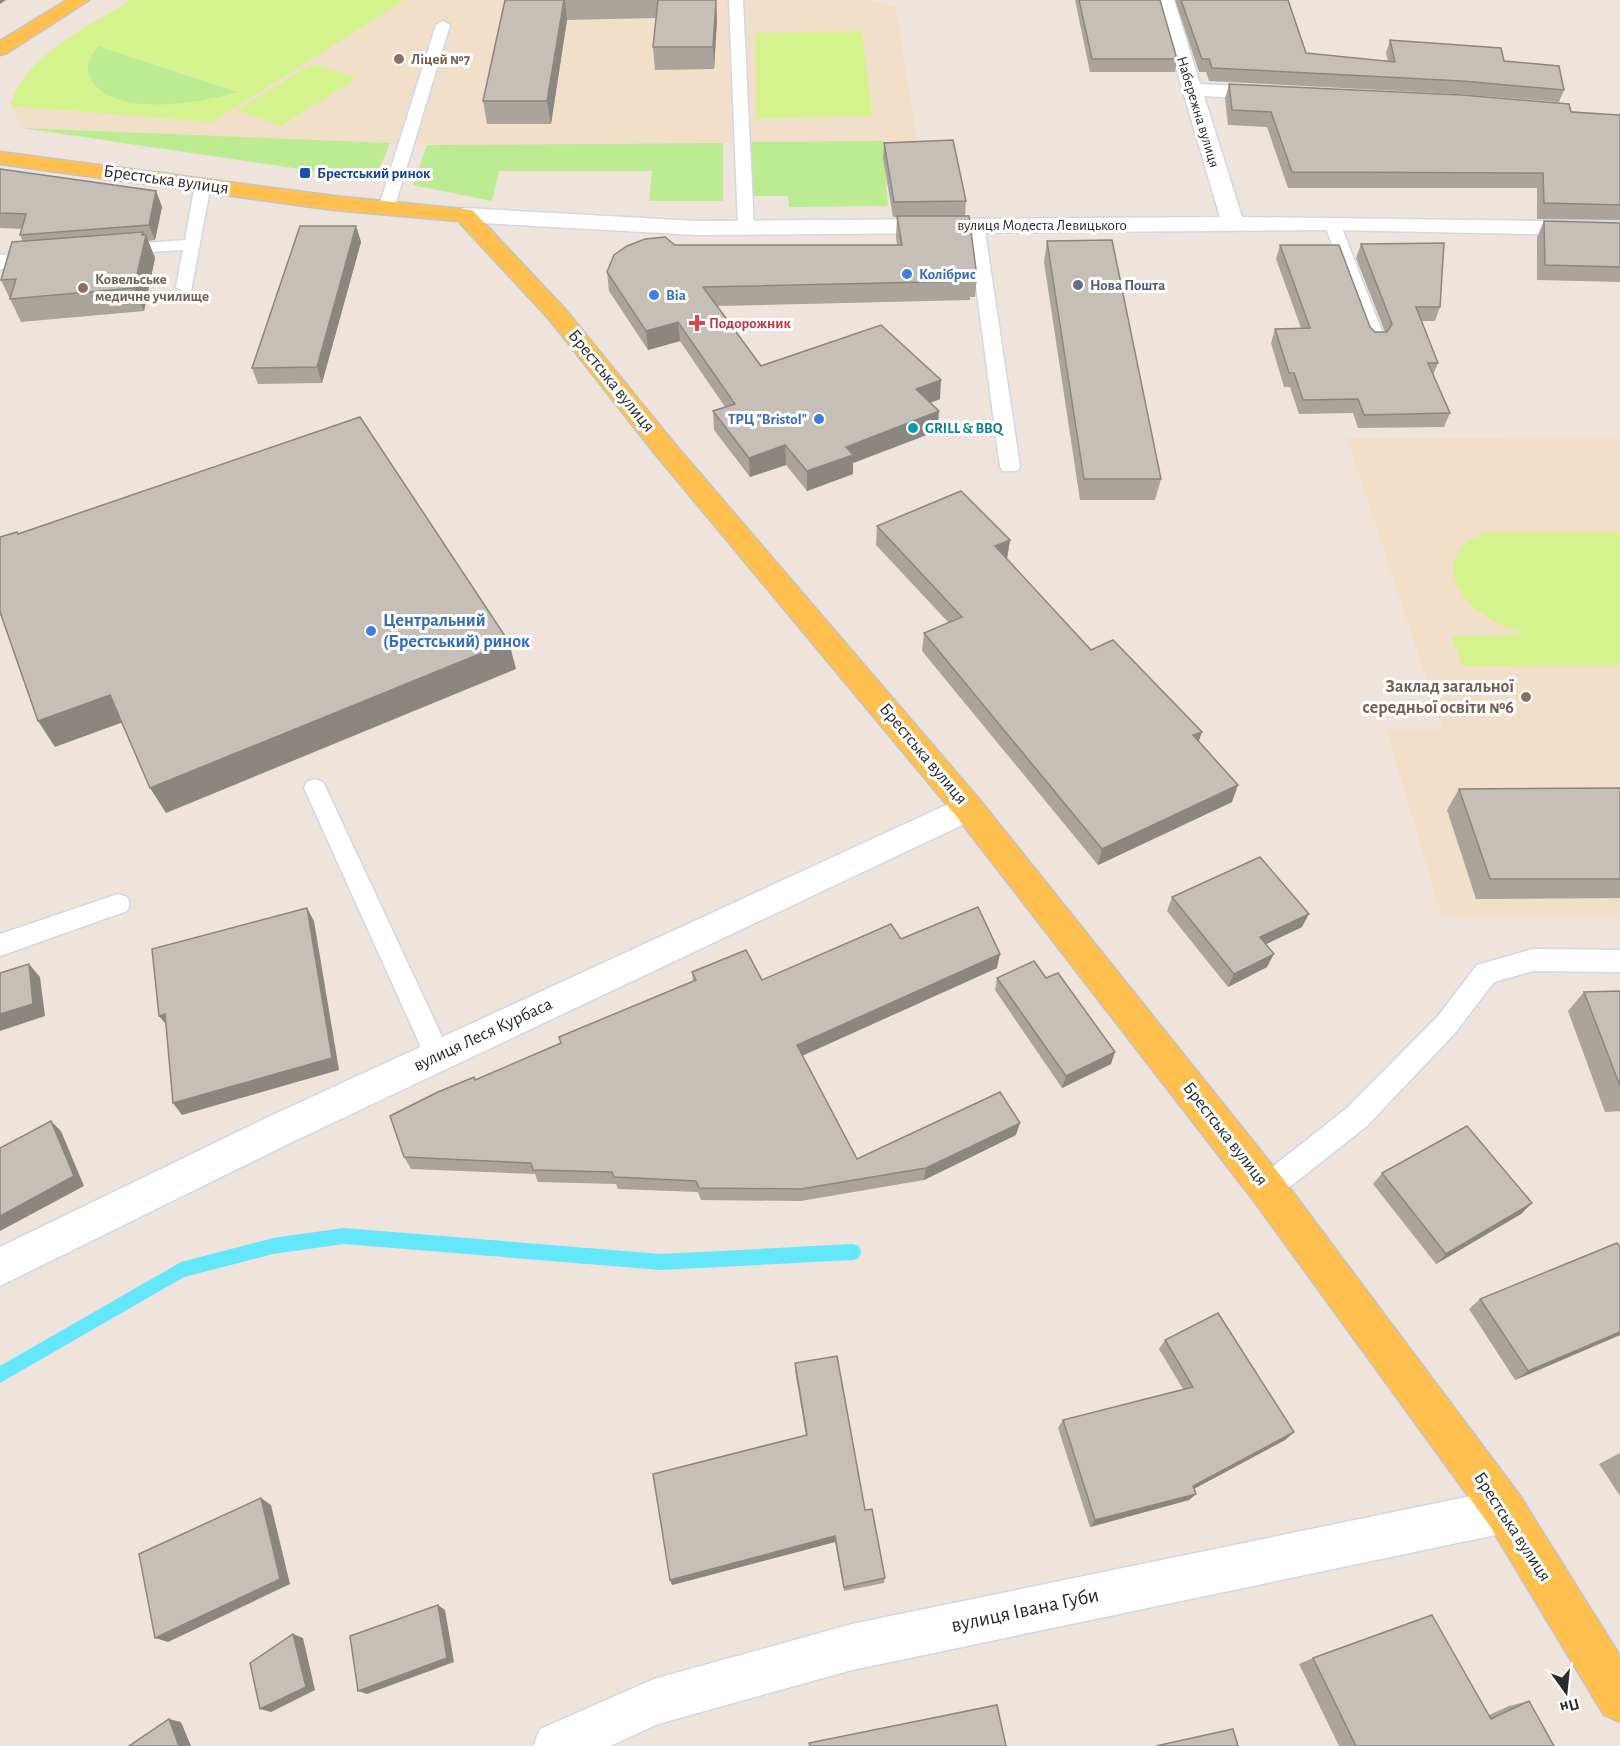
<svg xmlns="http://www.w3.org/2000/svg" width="1620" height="1746" viewBox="0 0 1620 1746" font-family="'Alegreya Sans',sans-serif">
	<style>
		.education { fill: #f2dfc9 }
		.green { fill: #bceb92 }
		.pitch { fill: #d5f38d; fill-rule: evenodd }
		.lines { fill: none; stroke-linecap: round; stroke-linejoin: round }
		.stream { fill: #64e6fb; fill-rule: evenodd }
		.service-casing { stroke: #d1d7e5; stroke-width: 3 }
		.minor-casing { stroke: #d1d7e5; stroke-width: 3 }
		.primary-casing { stroke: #c4c4c4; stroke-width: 3 }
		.service { fill: #fff; fill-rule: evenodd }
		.minor { fill: #fff; fill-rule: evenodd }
		.primary { fill: #ffc050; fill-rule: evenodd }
		.wall { fill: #aaa49d }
		.shaded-wall { fill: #8b8680 }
		.building { fill: #c6bfb7; stroke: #8b8680; stroke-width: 1.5 }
		.education-dot { fill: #8d6e63; stroke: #fff; stroke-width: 2 }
		.transit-dot { fill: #1a4fb4; stroke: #fff; stroke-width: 2 }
		.shop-dot { fill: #3f7fe0; stroke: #fff; stroke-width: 2 }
		.service-dot { fill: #5c6f8a; stroke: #fff; stroke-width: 2 }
		.health-dot { fill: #e0444e; stroke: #fff; stroke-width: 2 }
		.culture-dot { fill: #0f9aa8; stroke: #fff; stroke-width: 2 }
		.labels { text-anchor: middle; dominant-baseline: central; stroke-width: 6; stroke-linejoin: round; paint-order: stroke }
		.far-education-label { font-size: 15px; font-weight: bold; fill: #785e54; stroke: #fff; text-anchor: start }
		.far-street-label { font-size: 15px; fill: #2b2b2b; stroke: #fff }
		.far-transit-label { font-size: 15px; font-weight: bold; fill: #164399; stroke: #fff; text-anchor: start }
		.far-shop-label { font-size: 15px; font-weight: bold; fill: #366cbe; stroke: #fff; text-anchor: start }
		.far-service-label { font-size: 15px; font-weight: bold; fill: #4e5e75; stroke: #fff; text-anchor: start }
		.far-health-label { font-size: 15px; font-weight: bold; fill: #be3a42; stroke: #fff; text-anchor: start }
		.far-culture-label { font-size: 15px; font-weight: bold; fill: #0d838f; stroke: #fff; text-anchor: start }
		.street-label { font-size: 18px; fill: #2b2b2b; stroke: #fff }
		.shop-label { font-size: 18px; font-weight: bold; fill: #366cbe; stroke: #fff; text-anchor: start }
		.education-label { font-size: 18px; font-weight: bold; fill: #785e54; stroke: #fff; text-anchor: end }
		.near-street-label { font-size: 21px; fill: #2b2b2b; stroke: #fff }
	</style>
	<rect width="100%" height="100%" fill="#eee4dc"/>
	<g class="education">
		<polygon points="131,0 870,0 896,7 917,141 427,145 22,128 11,106 15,90 24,76 62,43"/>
		<polygon points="1347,438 1620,439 1620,532 1487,532 1457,587 1470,605 1490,620 1531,635 1452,636 1463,666 1620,665 1620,917 1442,917 1386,729 1443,729"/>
	</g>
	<g class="green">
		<path d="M98,46L237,92C202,103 114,119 91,80C83,67 90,56 98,46Z"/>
		<polygon points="22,128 390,143 375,180"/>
		<polygon points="883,141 888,206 789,207 788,196 747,196 748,142"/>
		<polygon points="723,143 723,201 649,201 652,171 499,171 492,201 413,185 427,145"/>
	</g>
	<g class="pitch">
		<path d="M131,0H405L212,122L11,106C22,57 91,25 131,0ZM98,46L236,91V92C202,104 113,118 91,80C83,67 90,56 98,46Z"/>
		<polygon points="862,31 872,116 757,118 755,33"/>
		<polygon points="313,64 356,78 281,126 237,110"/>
		<path d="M1487,532H1620V665L1462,666L1452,636L1527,635C1511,629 1495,624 1481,613C1445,587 1441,548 1487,532Z"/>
	</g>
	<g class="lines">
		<polygon class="stream" points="344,1228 661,1254 853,1244 859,1246 861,1252 859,1258 853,1260 661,1270 344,1244 273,1254 184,1277 0,1383 0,1366 181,1262 273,1238"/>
		<defs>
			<g id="service">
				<polygon points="729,0 743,0 754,227 746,232 738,227"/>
				<polygon points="443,21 450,25 394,209 392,212 380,212 378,209 436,25"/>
				<polygon points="203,179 211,184 191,291 185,292 176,287 183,250 113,254 111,250 113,246 119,245 185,240 195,184"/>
				<polygon points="1332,218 1340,223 1385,339 1382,343 1370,343 1367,339 1324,223"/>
				<polygon points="976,220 984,225 1020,467 1017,471 1003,471 1000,467 968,225"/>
				<polygon points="40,252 48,257 46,261 9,265 0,270 0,255"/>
				<polygon points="315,779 323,782 326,788 451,1056 447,1064 438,1068 429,1064 425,1056 304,788 307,782"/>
				<polygon points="118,894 127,897 130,904 127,911 0,956 0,934"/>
				<polygon points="1533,949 1620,950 1620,972 1533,971 1494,982 1456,1032 1367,1126 1277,1197 1267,1201 1257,1197 1253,1188 1257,1179 1347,1108 1438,1016 1477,965"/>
			</g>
			<g id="minor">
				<polygon points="1156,0 1174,0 1200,84 1271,88 1278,90 1281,94 1278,98 1271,100 1204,96 1242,217 1620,222 1620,236 1332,230 697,235 464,222 456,220 453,215 456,210 464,208 697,221 1220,217"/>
				<polygon points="968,795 979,799 984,808 979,817 290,1143 0,1286 0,1247 264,1119"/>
				<polygon points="1505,1489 1520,1496 1527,1511 1520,1526 1505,1533 852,1670 658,1724 610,1746 533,1746 540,1729 654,1679 852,1624"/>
			</g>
			<g id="primary">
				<polygon points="67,0 89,0 7,53 0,55 0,41"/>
				<polygon points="0,152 334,196 472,210 565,309 674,443 979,799 1280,1175 1520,1496 1620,1656 1620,1722 1604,1715 1490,1526 1254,1201 957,817 656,455 549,319 458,221 334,210 0,164"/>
			</g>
		</defs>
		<use href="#service" class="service-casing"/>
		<use href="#minor" class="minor-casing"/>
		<use href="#primary" class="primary-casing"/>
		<use href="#service" class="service"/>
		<use href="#minor" class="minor"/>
		<use href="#primary" class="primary"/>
	</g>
	<g class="wall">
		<polygon points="505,0 716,0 717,20 714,69 655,70 653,47 656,18 567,20 551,124 487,124 483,101"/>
		<polygon points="1075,0 1160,0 1177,59 1175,72 1090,72"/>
		<polygon points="1175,0 1288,0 1306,53 1388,61 1386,53 1390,40 1504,61 1564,90 1559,102 1457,94 1209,81 1206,72 1199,72"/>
		<polygon points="1229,84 1620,115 1620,220 1537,219 1537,188 1288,188 1267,127 1228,125 1225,99"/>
		<polygon points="884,143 966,201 965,216 977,277 975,297 970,297 970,300 717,306 761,366 940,399 930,403 939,411 937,431 853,463 853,474 807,491 786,465 750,477 714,430 713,411 725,407 680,341 648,350 609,291 607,272 675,245 897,245 896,236 897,217 893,217 883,158"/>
		<polygon points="0,169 156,191 162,207 155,240 148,241 155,258 144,311 21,322 1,280 23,242 20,235 22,229 0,228"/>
		<polygon points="1544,221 1620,223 1620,282 1537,280 1537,237"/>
		<polygon points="356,226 361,242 322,383 258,384 252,368"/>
		<polygon points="1047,241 1161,479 1155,500 1080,500 1044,262"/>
		<polygon points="1361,244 1440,307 1435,321 1421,321 1438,363 1433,375 1450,413 1444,427 1358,428 1353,413 1299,414 1290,387 1284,387 1271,343 1275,329 1301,328 1276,259 1280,245 1375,332 1385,332 1356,258"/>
		<polygon points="877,526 1010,540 1007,559 1091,650 1198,741 1232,802 1098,865 922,651 924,633 949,623 876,545"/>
		<polygon points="1620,788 1620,898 1476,899 1447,810 1459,789"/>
		<polygon points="1172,897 1302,927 1266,944 1267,967 1228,987 1167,911"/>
		<polygon points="901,939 997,968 802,1056 857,1159 1016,1135 924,1180 801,1201 701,1200 698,1192 618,1189 616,1184 538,1182 535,1174 411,1169 404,1157 475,1080 561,1043 559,1037 693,982 692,972 762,980"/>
		<polygon points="997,978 1046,978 1111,1064 1062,1088 995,990"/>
		<polygon points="1620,991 1620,1111 1605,1112 1568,1011 1584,992"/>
		<polygon points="1382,1173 1532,1203 1521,1214 1436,1264 1373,1184"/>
		<polygon points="1620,1247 1620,1335 1515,1380 1469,1309 1480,1299"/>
		<polygon points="1165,1340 1294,1432 1285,1440 1194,1489 1196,1494 1189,1500 1090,1527 1058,1428 1063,1420 1183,1389 1159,1349"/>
		<polygon points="795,1363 865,1510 885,1578 884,1583 844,1591 835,1542 672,1585 806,1436 795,1371"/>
		<polygon points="1620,1453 1620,1496 1599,1464"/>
		<polygon points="1313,1658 1489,1715 1509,1706 1529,1701 1554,1746 1339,1746 1299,1664"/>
	</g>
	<g class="shaded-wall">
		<polygon points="0,0 6,0 0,4"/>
		<polygon points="564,0 565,0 567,20 551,124 547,101"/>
		<polygon points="716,0 717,20 714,69 713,47"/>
		<polygon points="156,191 162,207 155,240 149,225"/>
		<polygon points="356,226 361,242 322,383 317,367"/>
		<polygon points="143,232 145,238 146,235 155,258 144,311 134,288"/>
		<polygon points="678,322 680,341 648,350 646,331"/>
		<polygon points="941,380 940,399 915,409 916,389"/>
		<polygon points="939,411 937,431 853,463 853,474 807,491 807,471 846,447"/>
		<polygon points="785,445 786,465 750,477 749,458"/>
		<polygon points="1010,540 1007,558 993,565 995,546"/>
		<polygon points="509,642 516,669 166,813 150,788"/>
		<polygon points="110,695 126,721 55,747 38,721"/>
		<polygon points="1202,732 1196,749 1193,735"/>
		<polygon points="1238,785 1232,802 1098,865 1102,849"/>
		<polygon points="307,908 314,921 339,1070 182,1115 173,1103"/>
		<polygon points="1309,914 1302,927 1254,950 1260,937"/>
		<polygon points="1000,954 997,968 797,1058 797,1045"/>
		<polygon points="1274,954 1267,967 1228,987 1234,974"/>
		<polygon points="29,964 40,977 45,1016 0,1031 0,1014"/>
		<polygon points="165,1014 169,1028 159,1016"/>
		<polygon points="1115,1052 1111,1064 1062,1088 1066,1076"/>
		<polygon points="51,1121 61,1131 84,1186 0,1231 0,1216"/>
		<polygon points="1020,1123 1016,1135 924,1180 926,1168"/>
		<polygon points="1532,1203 1521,1214 1436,1264 1446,1254"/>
		<polygon points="1620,1332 1620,1335 1515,1380 1528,1371"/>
		<polygon points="1294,1432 1285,1440 1186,1493 1193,1486"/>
		<polygon points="1196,1494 1189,1500 1090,1527 1095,1520"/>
		<polygon points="261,1498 271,1505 290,1584 168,1642 155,1638"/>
		<polygon points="835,1536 835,1542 672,1585 670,1580"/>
		<polygon points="438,1605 445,1610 454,1662 367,1694 358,1691"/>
		<polygon points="293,1634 303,1638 315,1690 271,1712 260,1709"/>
		<polygon points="169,1719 181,1722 191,1746 179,1746"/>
	</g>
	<g class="building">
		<polygon points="505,0 564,0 547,101 483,101"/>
		<polygon points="658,0 716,0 713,47 653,47"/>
		<polygon points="1079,0 1160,0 1177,59 1092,59"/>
		<polygon points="1181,0 1288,0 1306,53 1395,62 1390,40 1501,48 1504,61 1559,66 1564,90 1462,81 1212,68 1209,59 1202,59"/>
		<polygon points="1229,84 1462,95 1569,104 1571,112 1620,115 1620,205 1544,203 1543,173 1292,172 1271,112 1232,110"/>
		<polygon points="953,140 966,201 894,202 884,143"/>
		<polygon points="0,169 156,191 149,225 20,235 26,214 0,213"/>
		<polygon points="897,216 969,216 977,277 972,277 972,281 703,287 761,366 881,325 941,380 916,389 939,411 846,447 853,455 807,471 785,445 749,458 713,411 735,404 678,322 646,331 607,272 614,255 627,246 645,239 665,237 675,245 902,245"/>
		<polygon points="1544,221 1620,223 1620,267 1545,265"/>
		<polygon points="300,226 356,226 317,367 252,368"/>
		<polygon points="143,232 142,235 146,235 134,288 10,299 16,279 1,280 12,242"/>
		<polygon points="1112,240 1161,479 1084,479 1047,241"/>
		<polygon points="1444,243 1440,307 1416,307 1438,363 1428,363 1450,413 1364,415 1358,399 1303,400 1294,373 1289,373 1275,329 1310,328 1280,245 1339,245 1370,327 1375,332 1387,332 1392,324 1361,244"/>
		<polygon points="360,417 509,642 150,788 110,695 38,721 0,612 0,537 17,532 18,534"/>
		<polygon points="961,491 1010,540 995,546 1091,650 1113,640 1202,732 1193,735 1238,785 1102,849 924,633 962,617 877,526"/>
		<polygon points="1620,788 1620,879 1490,879 1459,789"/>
		<polygon points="1260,857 1309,914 1260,937 1274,954 1234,974 1172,897"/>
		<polygon points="978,907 1000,954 797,1045 857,1159 1000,1092 1020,1123 926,1168 801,1189 699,1188 696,1181 614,1177 612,1172 533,1170 531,1163 404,1157 390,1116 438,1092 474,1077 475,1080 561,1043 559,1037 696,980 692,972 746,950 762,980 891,924 901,939"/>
		<polygon points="307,908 332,1058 173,1103 165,1014 159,1016 152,949"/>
		<polygon points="1034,961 1046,978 1058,973 1115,1052 1066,1076 997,978"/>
		<polygon points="29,964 33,1004 0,1014 0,973"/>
		<polygon points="1620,991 1620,1086 1584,992"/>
		<polygon points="51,1121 74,1176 0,1216 0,1148"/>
		<polygon points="1467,1126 1532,1203 1446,1254 1382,1173"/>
		<polygon points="1617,1243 1620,1247 1620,1332 1528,1371 1480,1299"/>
		<polygon points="1218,1313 1294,1432 1193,1486 1196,1494 1095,1520 1063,1420 1193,1387 1165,1340"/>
		<polygon points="837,1356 865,1510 872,1509 885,1578 844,1587 835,1536 670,1580 653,1474 807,1435 795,1363"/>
		<polygon points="261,1498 280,1579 155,1638 139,1554"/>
		<polygon points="438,1605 447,1658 358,1691 350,1636"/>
		<polygon points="1432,1615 1491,1719 1529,1701 1554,1746 1356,1746 1313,1658"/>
		<polygon points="293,1634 306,1687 260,1709 250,1663"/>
		<polygon points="997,1705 1006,1746 810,1746 809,1743"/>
		<polygon points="169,1719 179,1746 129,1746"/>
		<polygon points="1233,1729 1238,1746 1156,1746"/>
	</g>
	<g class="education-dot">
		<circle cx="399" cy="59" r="6"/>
		<circle cx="83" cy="288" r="6"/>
		<circle cx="1526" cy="697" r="6"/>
	</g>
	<rect class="transit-dot" x="299" y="167" width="12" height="12" rx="3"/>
	<g class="shop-dot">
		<circle cx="907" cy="274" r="6"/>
		<circle cx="654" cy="295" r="6"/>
		<circle cx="819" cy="419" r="6"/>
		<circle cx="371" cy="631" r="6"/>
	</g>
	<circle class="service-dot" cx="1078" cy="285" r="6"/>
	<path class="health-dot" d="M694 314h6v6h6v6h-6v6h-6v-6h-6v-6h6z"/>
	<circle class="culture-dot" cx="913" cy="428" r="6"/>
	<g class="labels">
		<g class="far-education-label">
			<text x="411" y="59">Ліцей №7</text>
			<text x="95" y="279">Ковельське<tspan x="95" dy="17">медичне училище</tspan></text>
		</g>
		<g class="far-street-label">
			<text transform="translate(1198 112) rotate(73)">Набережна вулиця</text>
			<text x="1042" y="225">вулиця Модеста Левицького</text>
		</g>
		<g class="far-transit-label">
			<text x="317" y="173">Брестський ринок</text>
		</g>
		<g class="far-shop-label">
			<text x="919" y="274">Колібрис</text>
			<text x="666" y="295">Віа</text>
			<text x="807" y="419" text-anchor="end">ТРЦ "Bristol"</text>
		</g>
		<g class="far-service-label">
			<text x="1090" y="285">Нова Пошта</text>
		</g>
		<g class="far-health-label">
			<text x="709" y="323">Подорожник</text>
		</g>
		<g class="far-culture-label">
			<text x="925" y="428">GRILL &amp; BBQ</text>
		</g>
		<g class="street-label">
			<text transform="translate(166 180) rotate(8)">Брестська вулиця</text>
			<text transform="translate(611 381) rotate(51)">Брестська вулиця</text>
			<text transform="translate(923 754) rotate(50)">Брестська вулиця</text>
			<text transform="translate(483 1035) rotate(-25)">вулиця Леся Курбаса</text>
			<text transform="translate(1225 1134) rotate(52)">Брестська вулиця</text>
			<text transform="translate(1512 1527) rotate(57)">Брестська вулиця</text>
		</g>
		<g class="shop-label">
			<text x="383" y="621">Центральний<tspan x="383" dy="21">(Брестський) ринок</tspan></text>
		</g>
		<g class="education-label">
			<text x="1514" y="687">Заклад загальної<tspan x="1514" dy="21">середньої освіти №6</tspan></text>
		</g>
		<g class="near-street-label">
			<text transform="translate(1025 1610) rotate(-12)">вулиця Івана Губи</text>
		</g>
	</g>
	<g transform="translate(1566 1692) rotate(165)" stroke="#ffffff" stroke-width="4.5" paint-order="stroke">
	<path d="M0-4.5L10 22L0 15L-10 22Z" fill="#2b2b2b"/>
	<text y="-9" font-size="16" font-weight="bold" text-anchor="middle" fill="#2b2b2b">Пн</text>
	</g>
</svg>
